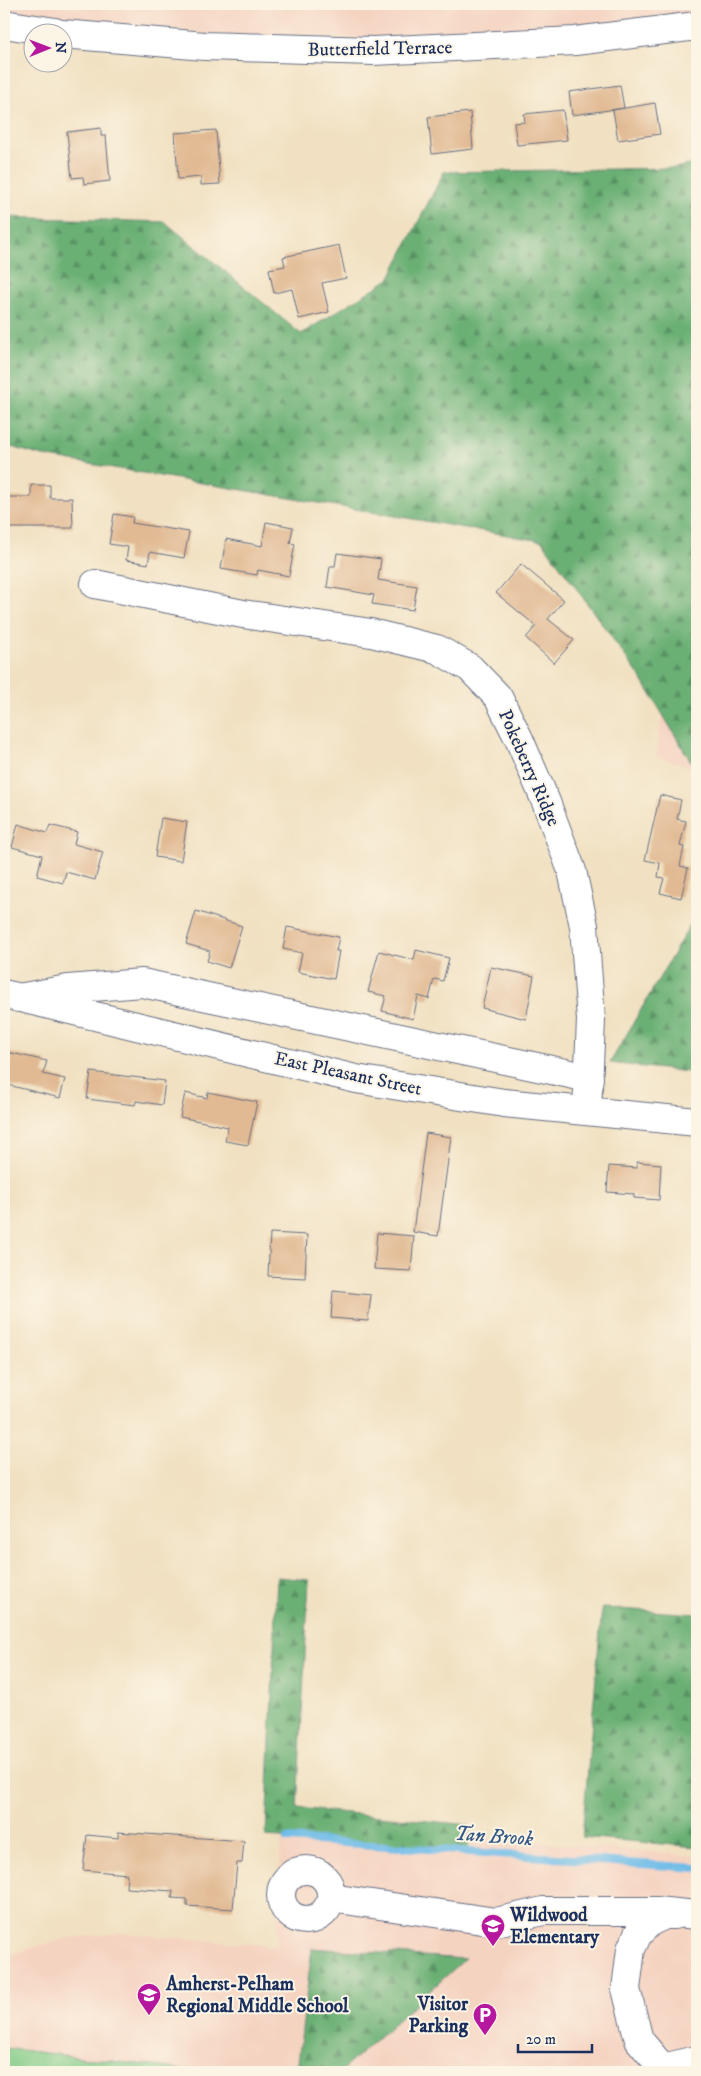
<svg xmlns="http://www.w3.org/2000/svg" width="701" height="2076" viewBox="0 0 701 2076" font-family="'IM FELL DW Pica',serif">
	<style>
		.built { fill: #f5d3c1 }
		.forest { fill: url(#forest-firs); stroke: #437069 }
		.garden { fill: #84cc88; stroke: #507e73 }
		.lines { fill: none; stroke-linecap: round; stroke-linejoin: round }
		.stream { stroke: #6dbbe8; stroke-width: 8 }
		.building { fill: #e1b993 }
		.minor-casing { stroke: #666d81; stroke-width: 30 }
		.major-casing { stroke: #666d81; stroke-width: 30 }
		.minor { stroke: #fff; stroke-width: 28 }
		.major { stroke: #fff; stroke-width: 28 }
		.labels { text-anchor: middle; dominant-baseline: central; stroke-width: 4; stroke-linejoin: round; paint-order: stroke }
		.street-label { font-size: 19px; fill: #1b2f5e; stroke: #fcf5e5 }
		.poi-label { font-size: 19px; font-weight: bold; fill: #1b2f5e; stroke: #fcf5e5; text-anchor: start }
		.water-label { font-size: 20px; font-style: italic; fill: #345987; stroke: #fcf5e5 }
	</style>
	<defs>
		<pattern id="forest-firs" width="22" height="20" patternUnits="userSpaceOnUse" patternTransform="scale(1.25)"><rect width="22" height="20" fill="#6bb074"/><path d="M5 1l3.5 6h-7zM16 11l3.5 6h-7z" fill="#579062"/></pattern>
	</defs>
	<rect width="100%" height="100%" fill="#fcf5e5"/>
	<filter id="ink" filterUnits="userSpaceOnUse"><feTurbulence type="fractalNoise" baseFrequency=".02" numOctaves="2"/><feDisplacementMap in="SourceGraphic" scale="10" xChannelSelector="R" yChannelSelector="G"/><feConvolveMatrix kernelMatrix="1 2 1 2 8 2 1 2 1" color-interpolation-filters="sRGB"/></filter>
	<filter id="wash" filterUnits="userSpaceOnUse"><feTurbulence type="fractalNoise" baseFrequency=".0096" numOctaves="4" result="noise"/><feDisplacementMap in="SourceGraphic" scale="20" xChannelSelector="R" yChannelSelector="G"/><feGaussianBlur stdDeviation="1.12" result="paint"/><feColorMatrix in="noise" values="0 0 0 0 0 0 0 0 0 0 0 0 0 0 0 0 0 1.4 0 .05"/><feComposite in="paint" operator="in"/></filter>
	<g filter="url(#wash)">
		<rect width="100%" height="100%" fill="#f1e1c2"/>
		<g class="built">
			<polygon points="4,4 697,4 697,14 574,31 376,38 246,37 41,19 4,12"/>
			<polygon points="683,566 697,769 656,756"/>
			<polygon points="282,1820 697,1856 697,2072 4,2072 4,1960 15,1953 67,1938 121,1933 276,1946"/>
		</g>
		<g class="forest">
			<polygon points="697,163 697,772 641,678 542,541 43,456 4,445 4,217 165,222 301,334 389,279 444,172 675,168"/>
			<polygon points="697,913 697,1073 610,1063"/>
			<polygon points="277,1577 309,1580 297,1808 469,1825 468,1850 266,1836"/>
			<polygon points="602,1608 697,1614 697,1847 582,1837"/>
			<polygon points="312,1948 465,1959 340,2072 297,2071"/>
		</g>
		<polygon class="garden" points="4,2048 203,2072 4,2072"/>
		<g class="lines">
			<polyline class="stream" points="288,1839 697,1868"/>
		</g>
		<g id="blocks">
			<g class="building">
				<polygon points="620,85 624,108 572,115 569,92"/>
				<polygon points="655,103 660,134 618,140 613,110"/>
				<polygon points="563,110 567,140 517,145 514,123 525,122 524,114"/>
				<polygon points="470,112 473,149 432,154 428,117"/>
				<polygon points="101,128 101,136 106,136 110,181 84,184 83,177 72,178 67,132"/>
				<polygon points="216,130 220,184 201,185 201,177 178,179 175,133"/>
				<polygon points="339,245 346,278 322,283 329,312 299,319 292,289 274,293 269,269 285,266 283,257"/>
				<polygon points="31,485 50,485 50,498 72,498 73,528 4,528 4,497 31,497"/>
				<polygon points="114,514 133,517 132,523 189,532 184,558 150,552 148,564 126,560 128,547 109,544"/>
				<polygon points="266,522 293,527 290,543 295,544 289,576 258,570 257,575 221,569 226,539 262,546"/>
				<polygon points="337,553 381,559 378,580 417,586 413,610 372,604 374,595 327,587 330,566 335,566"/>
				<polygon points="521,564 564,600 548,619 574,640 554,663 526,638 536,626 496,593"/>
				<polygon points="660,795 681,800 677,819 686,821 680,846 684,847 680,866 688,868 681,898 660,893 664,878 658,877 660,863 645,860"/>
				<polygon points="161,818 187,822 181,861 155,857"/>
				<polygon points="18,824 47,833 50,825 77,832 74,844 103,852 95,880 66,872 63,883 37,876 42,855 12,847"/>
				<polygon points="196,911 242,926 229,968 207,961 210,951 186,944"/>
				<polygon points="287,927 339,937 336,951 339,951 334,979 298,972 302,953 283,949"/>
				<polygon points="416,950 449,958 443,981 434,979 429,999 418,996 413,1019 382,1011 386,996 368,992 379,951 414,960"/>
				<polygon points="491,967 534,976 526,1019 482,1008"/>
				<polygon points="7,1052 47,1061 43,1074 65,1079 60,1098 4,1084 4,1063"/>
				<polygon points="91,1072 165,1081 162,1105 136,1101 135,1105 87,1099"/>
				<polygon points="208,1092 257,1102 248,1145 225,1141 228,1127 180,1117 185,1093 207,1098"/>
				<polygon points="426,1133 451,1137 438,1236 413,1232"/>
				<polygon points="637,1162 661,1164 659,1200 634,1198 634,1194 607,1192 609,1166 637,1168"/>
				<polygon points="270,1233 307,1235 305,1278 268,1276"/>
				<polygon points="377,1233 414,1236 411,1271 374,1269"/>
				<polygon points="333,1291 371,1295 368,1321 331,1318"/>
				<polygon points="118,1832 244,1841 242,1863 237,1863 233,1909 187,1906 187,1899 172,1898 173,1891 126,1888 127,1874 83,1870 87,1835 118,1838"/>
			</g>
		</g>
	</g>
	<g filter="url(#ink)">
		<use href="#blocks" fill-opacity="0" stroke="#666d81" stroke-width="1"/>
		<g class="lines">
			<defs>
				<g id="minor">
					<polyline points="4,24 55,32"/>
					<polyline points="62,34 205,46 373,51 575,41 697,26"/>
					<polyline points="95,584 243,614 371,633 437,649 470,668 498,697 519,739 546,802 572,871 584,926 591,1020 587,1111"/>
					<polyline points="18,998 68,989 142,983 589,1078"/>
					<circle cx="306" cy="1895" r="25"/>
					<polyline points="331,1898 496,1922 543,1911 656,1911 697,1915"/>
					<polyline points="662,2068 697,2060"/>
					<polyline points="666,2072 639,2040 626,1989 631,1949 638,1934 650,1922 665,1915 674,1915"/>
				</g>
				<polyline id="major" points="4,994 356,1079 504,1103 697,1122"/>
			</defs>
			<use href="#minor" class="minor-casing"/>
			<use href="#major" class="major-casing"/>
			<use href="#minor" class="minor"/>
			<use href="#major" class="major"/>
		</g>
	</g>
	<defs>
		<symbol id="school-pin" viewBox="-11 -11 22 30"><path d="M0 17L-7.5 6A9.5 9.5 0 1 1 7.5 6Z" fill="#b5179e" stroke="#fcf5e5"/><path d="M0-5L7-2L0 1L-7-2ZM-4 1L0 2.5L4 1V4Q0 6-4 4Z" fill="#fff"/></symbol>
		<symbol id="parking-pin" viewBox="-11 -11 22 30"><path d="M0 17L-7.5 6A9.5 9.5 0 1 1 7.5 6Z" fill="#b5179e" stroke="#fcf5e5"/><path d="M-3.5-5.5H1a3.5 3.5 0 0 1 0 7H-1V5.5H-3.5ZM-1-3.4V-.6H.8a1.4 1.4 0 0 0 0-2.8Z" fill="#fff"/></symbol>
	</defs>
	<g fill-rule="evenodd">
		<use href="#school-pin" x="479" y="1912" width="28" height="38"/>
		<use href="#school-pin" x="135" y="1981" width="28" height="38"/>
		<use href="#parking-pin" x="471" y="2001" width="28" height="38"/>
	</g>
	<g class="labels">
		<g class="street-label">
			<text transform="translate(380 49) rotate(-1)">Butterfield Terrace</text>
			<text transform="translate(529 768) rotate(66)">Pokeberry Ridge</text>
			<text transform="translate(348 1074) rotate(12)">East Pleasant Street</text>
		</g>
		<g class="poi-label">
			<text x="510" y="1915">Wildwood<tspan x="510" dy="22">Elementary</tspan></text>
			<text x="166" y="1984">Amherst-Pelham<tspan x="166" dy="22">Regional Middle School</tspan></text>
			<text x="468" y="2004" text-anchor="end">Visitor<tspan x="468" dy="22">Parking</tspan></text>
		</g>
		<g class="water-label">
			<text transform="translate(494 1837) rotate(4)">Tan Brook</text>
		</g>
	</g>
	<rect width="701" height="2076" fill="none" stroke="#fcf5e5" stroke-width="20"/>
	<g transform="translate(48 48) rotate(89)"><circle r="24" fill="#fcf5e5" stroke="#a2a6af"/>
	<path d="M0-4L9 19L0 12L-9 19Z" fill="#b5179e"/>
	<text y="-8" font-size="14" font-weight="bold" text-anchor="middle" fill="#1b2f5e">N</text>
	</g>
	<path d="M518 2044v8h74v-8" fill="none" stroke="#1b2f5e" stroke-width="2.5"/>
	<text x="526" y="2044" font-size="15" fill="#1b2f5e" stroke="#fcf5e5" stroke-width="4" paint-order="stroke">20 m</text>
</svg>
